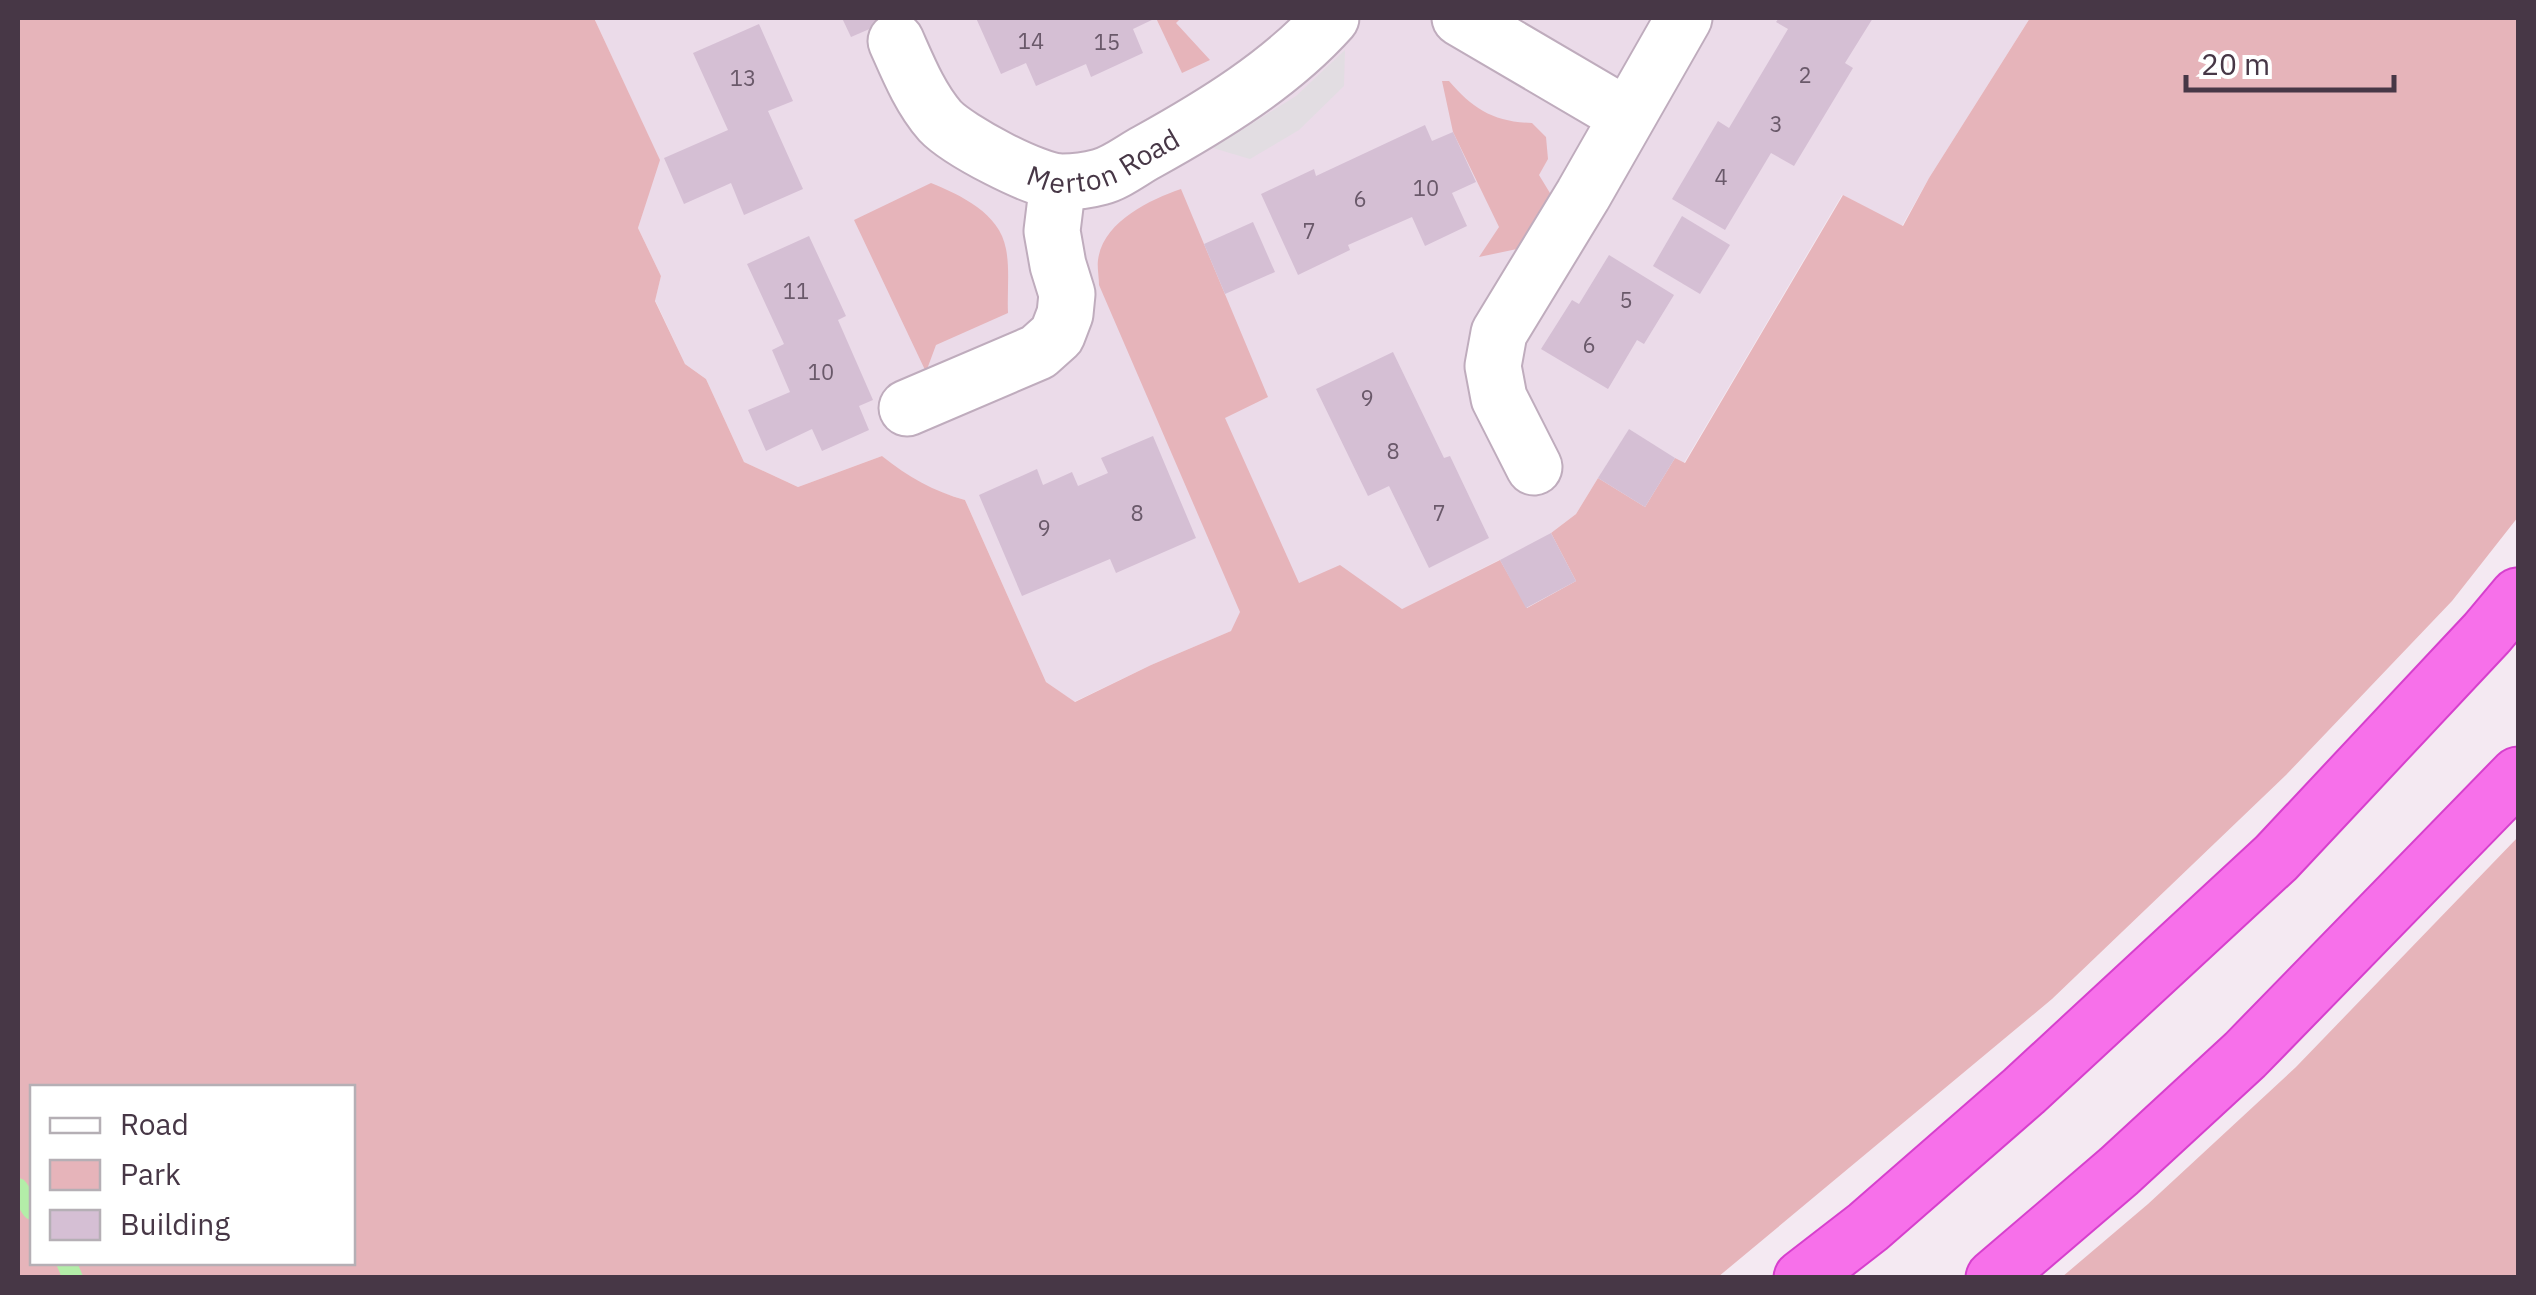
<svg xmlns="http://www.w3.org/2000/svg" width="2536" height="1295" viewBox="0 0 2536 1295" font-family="'IBM Plex Sans',sans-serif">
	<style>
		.residential { fill: #ebdbe9 }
		.green { fill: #e6b4ba; fill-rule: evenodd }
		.parking { fill: #e2dde2 }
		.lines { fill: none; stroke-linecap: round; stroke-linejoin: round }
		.stream { stroke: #b3eda8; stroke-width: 20 }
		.building { fill: #d5bfd4 }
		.minor-casing { stroke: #bfacbd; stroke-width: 59 }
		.highway-casing { stroke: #d640cd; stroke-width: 59 }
		.minor { stroke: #fff; stroke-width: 55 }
		.highway { stroke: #f770ea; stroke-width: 55 }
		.labels { text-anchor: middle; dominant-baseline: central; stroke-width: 9; stroke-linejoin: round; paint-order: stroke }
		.number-label { font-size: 22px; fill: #6a596a }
		.street-label { font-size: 28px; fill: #473746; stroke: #fff }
	</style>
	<rect width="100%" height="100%" fill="#f4e9f2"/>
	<polygon class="residential" points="594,18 2030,18 1929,178 1902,226 1842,195 1684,463 1675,459 1645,507 1598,478 1576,514 1551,533 1576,581 1526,608 1499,560 1402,609 1231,631 1151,665 1074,702 1046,682 965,500 936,491 904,474 882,456 798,487 744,462 706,379 685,364 655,300 661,276 638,228 659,159"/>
	<g class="green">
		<path d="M18,18H594L660,160L638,228L661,276L655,301L685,364L706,379L744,462L798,487L882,456C908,477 933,491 965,500L1046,682L1075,702L1151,665L1231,631L1240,612L1099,285C1099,277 1097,267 1098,260C1103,222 1149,200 1181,189L1268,397L1225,418L1299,583L1340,565L1402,609L1500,560L1527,608L1576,581L1551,533L1576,514L1598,478L1645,507L1675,458L1685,463L1843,195L1903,226L1929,178L2030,18H2518V517L2452,601L2286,775L2052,999L1718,1277H18ZM32,1088H352V1262H32Z"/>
		<polygon points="1156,18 1181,18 1176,23 1210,60 1182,73"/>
		<path d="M1442,81H1449C1473,109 1494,122 1532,123L1546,137L1548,159L1539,175L1553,198L1517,249L1479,257L1499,227L1453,132Z"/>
		<path d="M931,183C960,195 1000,213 1006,249C1010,269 1007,292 1008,313L936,345L926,372L854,220Z"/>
		<polygon points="2518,837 2518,1277 2062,1277 2148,1204 2296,1067"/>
	</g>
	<polygon class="parking" points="1345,50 1344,86 1299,130 1250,159 1213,148 1296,96"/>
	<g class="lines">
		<g class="stream">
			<polyline points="18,1188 32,1210"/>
			<polyline points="66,1262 73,1278"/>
		</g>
	</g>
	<g class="building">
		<polygon points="842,18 895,18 851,37"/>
		<polygon points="976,18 1156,18 1133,29 1143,53 1091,77 1086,64 1036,86 1026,63 1001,74"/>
		<polygon points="1779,18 1873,18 1845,63 1853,68 1794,166 1771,153 1725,230 1672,199 1718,121 1729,128 1788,29 1776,22"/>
		<polygon points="759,24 793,101 768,111 803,189 744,215 731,183 684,204 664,158 728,130 693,53"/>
		<polygon points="1425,125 1432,141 1453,132 1476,182 1452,193 1467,226 1425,246 1412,217 1348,245 1350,250 1298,275 1261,194 1314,169 1316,176"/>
		<polygon points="1682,216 1730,245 1700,294 1653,266"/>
		<polygon points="1253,222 1275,272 1225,294 1204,244"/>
		<polygon points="809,236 846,316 838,320 873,400 859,406 869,430 822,451 812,429 766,451 748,410 790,392 772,350 784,344 747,264"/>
		<polygon points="1609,255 1674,295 1644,344 1637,340 1608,389 1541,349 1572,300 1579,304"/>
		<polygon points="1393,352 1444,458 1450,456 1489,538 1429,568 1389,486 1368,496 1316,389"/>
		<polygon points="1629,429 1675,458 1645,507 1598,478"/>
		<polygon points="1153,436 1196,538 1116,573 1110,559 1022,596 979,495 1037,469 1043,485 1072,472 1078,486 1108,473 1101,458"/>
		<polygon points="1551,533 1576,581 1526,608 1500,560"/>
	</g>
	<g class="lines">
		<defs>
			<g id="minor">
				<polyline points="1460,18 1627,116"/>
				<path id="s1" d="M896,41C908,68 920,98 940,121C958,140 1036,182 1062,182C1073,182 1089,180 1100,177C1116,173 1132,160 1147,152C1212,116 1281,74 1331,18"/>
				<polyline points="907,408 1038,352 1057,335 1065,314 1067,294 1058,265 1052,231 1058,182"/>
				<polyline points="1534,467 1499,398 1493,366 1499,333 1583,195 1684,18"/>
			</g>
			<g id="highway">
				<polyline points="1802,1278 1868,1227 2024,1091 2276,858 2487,633 2518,596"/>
				<polyline points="1994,1278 2119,1171 2245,1055 2518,775"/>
			</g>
		</defs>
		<use href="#minor" class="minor-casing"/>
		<use href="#highway" class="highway-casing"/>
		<use href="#minor" class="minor"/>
		<use href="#highway" class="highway"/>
	</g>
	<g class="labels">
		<g class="number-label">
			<text x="1031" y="40">14</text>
			<text x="1107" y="41">15</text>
			<text x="1805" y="74">2</text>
			<text x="743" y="77">13</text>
			<text x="1776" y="123">3</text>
			<text x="1721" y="176">4</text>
			<text x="1426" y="187">10</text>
			<text x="1360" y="198">6</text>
			<text x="1309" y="230">7</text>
			<text x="796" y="290">11</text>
			<text x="1626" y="299">5</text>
			<text x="1589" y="344">6</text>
			<text x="821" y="371">10</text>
			<text x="1367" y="397">9</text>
			<text x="1393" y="450">8</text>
			<text x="1137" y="512">8</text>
			<text x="1439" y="512">7</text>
			<text x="1044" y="527">9</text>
		</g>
		<g class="street-label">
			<text stroke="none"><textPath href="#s1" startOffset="275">Merton Road</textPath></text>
		</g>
	</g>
	<rect width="2536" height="1295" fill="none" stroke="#473746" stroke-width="40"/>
	<rect x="30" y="1085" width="325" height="180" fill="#ffffff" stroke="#b5afb5" stroke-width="2.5"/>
	<rect x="50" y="1118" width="50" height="15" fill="#ffffff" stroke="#b5afb5" stroke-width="2.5"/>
	<text x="120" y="1135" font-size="30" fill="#473746">Road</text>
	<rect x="50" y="1160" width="50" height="30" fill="#e6b4ba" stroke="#b5afb5" stroke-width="2.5"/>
	<text x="120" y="1185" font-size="30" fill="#473746">Park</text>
	<rect x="50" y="1210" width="50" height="30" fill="#d5bfd4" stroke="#b5afb5" stroke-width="2.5"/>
	<text x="120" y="1235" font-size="30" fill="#473746">Building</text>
	<path d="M2186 75v15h208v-15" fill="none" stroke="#473746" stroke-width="5"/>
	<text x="2201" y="75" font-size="30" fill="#473746" stroke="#ffffff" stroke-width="8" paint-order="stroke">20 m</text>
</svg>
